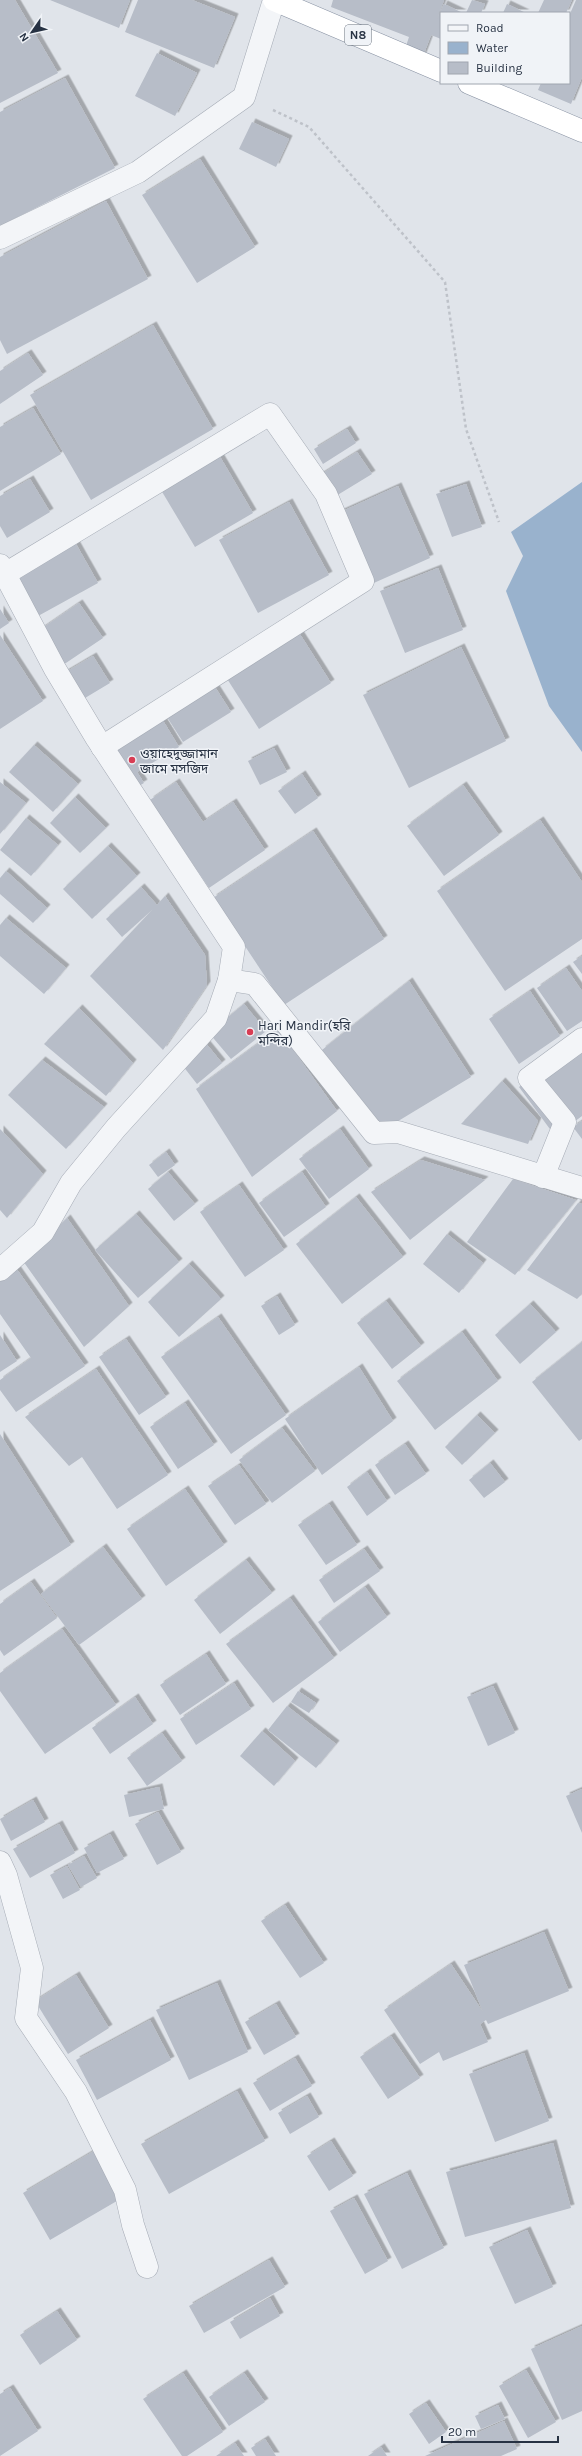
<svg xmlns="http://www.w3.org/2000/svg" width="582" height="2456" viewBox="0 0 582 2456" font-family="Karla,'Noto Sans Bengali',sans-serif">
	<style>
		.water { fill: #99b2cd }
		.building { fill: #b7bdc8; filter: url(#shadow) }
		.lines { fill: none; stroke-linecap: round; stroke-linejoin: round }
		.minor-casing { stroke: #a5abb5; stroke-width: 23 }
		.highway-casing { stroke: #8791a2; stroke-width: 23 }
		.path { stroke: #bec2c9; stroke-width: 2.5; stroke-dasharray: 3 3; stroke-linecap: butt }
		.minor { stroke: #f3f5f8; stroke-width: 22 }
		.highway { stroke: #fff; stroke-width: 22 }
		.poi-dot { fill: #d83d54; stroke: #f0f3f7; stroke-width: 1.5 }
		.labels { text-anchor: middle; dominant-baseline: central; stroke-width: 3; stroke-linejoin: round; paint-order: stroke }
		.shield { fill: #f0f3f7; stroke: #636c79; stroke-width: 1 }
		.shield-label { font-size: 12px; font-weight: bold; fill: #273243 }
		.poi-label { font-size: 13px; fill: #273243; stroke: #f0f3f7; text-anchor: start }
	</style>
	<defs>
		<filter id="shadow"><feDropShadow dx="3.5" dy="-3.5" stdDeviation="0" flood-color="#0004"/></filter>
	</defs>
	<rect width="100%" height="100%" fill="#e0e4ea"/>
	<polygon class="water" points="582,482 582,752 549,706 506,591 523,556 511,532"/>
	<g class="building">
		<polygon points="0,0 15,0 58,73 0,103"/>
		<polygon points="50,0 130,0 119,28"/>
		<polygon points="138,0 192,0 235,17 214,68 125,32"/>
		<polygon points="333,0 444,0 437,19 444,4 463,13 441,13 441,39 431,35 423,56 405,49 409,37 331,7"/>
		<polygon points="472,0 485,4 481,13 466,13"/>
		<polygon points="544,0 572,0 566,13 538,13"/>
		<polygon points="576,0 582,0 582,77 571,104 538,90 541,83 569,83 569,16"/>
		<polygon points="507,4 526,13 503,13"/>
		<polygon points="157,53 197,73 175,116 135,96"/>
		<polygon points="65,78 115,168 0,226 0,112"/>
		<polygon points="252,122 289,139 276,167 239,149"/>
		<polygon points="200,159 255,247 197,283 142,195"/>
		<polygon points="106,201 148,279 7,354 0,340 0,257"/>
		<polygon points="153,325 213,429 91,500 30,395"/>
		<polygon points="28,353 43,375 0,404 0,371"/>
		<polygon points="33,408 61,454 0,491 0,427"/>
		<polygon points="347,429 356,443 323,464 314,449"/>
		<polygon points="216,450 253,513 195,547 158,485"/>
		<polygon points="357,452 372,474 331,499 317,477"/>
		<polygon points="30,479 50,512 7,538 0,526 0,496"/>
		<polygon points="466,484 482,527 452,537 436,494"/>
		<polygon points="398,486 430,558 367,586 334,515"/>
		<polygon points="289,502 329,575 258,613 219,540"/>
		<polygon points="76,544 98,583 29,621 8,582"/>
		<polygon points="438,568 463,630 405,653 380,591"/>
		<polygon points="79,603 103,638 57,669 34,634"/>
		<polygon points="0,609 9,623 0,629"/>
		<polygon points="296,628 331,683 259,729 224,674"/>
		<polygon points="0,635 43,701 0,729"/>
		<polygon points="461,647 506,741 409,788 363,695"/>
		<polygon points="93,656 110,683 70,707 54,679"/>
		<polygon points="213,684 231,712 183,742 165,714"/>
		<polygon points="159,714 179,747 137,772 144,783 127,793 100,749"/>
		<polygon points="34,745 78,784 53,812 9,772"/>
		<polygon points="274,748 287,772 260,785 248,761"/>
		<polygon points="302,774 318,798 295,814 278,791"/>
		<polygon points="0,782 26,803 0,834"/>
		<polygon points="176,782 203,822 233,802 265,850 209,888 150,800"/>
		<polygon points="463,785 499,835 444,876 407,826"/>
		<polygon points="75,797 106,828 80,853 50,823"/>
		<polygon points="26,818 58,845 31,876 0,850"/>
		<polygon points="540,820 582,882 582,939 505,991 437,891"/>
		<polygon points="313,831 384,939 284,1005 213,898"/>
		<polygon points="108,846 137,876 92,919 63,889"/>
		<polygon points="6,871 47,908 33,923 0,894 0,878"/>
		<polygon points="141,887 157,905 165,896 205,955 207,985 163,1050 90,976 153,909 122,937 106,919"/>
		<polygon points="6,918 66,968 44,994 0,956 0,925"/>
		<polygon points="582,956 582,974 573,962"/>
		<polygon points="566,968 582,991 582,1021 567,1031 537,988"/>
		<polygon points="409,981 471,1077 385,1129 322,1050"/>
		<polygon points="530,991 560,1036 519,1064 489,1019"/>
		<polygon points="244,1004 266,1031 231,1059 209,1033"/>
		<polygon points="79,1008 133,1063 106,1096 44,1044"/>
		<polygon points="278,1029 337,1111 252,1177 196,1089"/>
		<polygon points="204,1041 222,1063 197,1084 179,1061"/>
		<polygon points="582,1041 582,1116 555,1136 519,1087"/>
		<polygon points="42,1060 104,1107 66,1149 8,1095"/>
		<polygon points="502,1081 538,1121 528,1144 461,1124"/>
		<polygon points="582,1121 582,1139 573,1127"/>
		<polygon points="0,1129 43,1174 7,1218 0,1210"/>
		<polygon points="340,1129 369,1169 329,1199 299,1159"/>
		<polygon points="166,1152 175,1165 158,1177 149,1165"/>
		<polygon points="421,1160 485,1180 410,1240 371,1192"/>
		<polygon points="168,1172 195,1204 174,1221 148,1189"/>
		<polygon points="302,1172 326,1207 284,1237 259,1203"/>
		<polygon points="513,1179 576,1200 515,1275 467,1242"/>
		<polygon points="239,1185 284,1250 245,1277 200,1212"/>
		<polygon points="356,1197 403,1257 342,1304 296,1244"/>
		<polygon points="578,1203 582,1204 582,1294 577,1299 527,1270"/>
		<polygon points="136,1214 179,1262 138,1298 95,1250"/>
		<polygon points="67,1218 129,1306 84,1347 23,1261"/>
		<polygon points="447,1234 483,1263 459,1293 423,1264"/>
		<polygon points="189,1264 221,1299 179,1337 148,1302"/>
		<polygon points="16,1268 85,1366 16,1412 0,1390 0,1380 31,1358 0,1314 0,1279"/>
		<polygon points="277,1296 295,1325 279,1335 261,1306"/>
		<polygon points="386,1301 421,1346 392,1369 357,1323"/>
		<polygon points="530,1304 556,1332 520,1364 495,1335"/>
		<polygon points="218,1317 286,1415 231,1454 161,1357"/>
		<polygon points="462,1332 498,1381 435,1430 397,1381"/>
		<polygon points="0,1335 17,1361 0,1372"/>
		<polygon points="126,1339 166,1397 139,1415 99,1357"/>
		<polygon points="582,1342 582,1439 579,1441 532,1382"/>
		<polygon points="359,1367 393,1421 322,1475 285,1419"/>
		<polygon points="96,1369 168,1475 117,1509 82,1457 69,1466 25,1417"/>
		<polygon points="185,1403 214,1445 178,1469 150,1427"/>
		<polygon points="477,1415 495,1433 462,1465 445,1447"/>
		<polygon points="282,1428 315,1471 272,1503 239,1460"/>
		<polygon points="0,1434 71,1545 0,1591"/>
		<polygon points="405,1444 426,1474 395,1495 375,1465"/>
		<polygon points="490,1463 505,1482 484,1498 469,1480"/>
		<polygon points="239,1465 266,1504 235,1525 208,1486"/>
		<polygon points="367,1472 387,1501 367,1516 347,1487"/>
		<polygon points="185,1489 224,1545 166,1586 127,1529"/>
		<polygon points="329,1504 357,1545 326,1565 298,1525"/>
		<polygon points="103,1547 142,1599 79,1645 41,1594"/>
		<polygon points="364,1549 380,1571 334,1603 319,1580"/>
		<polygon points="246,1560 272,1593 220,1634 194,1600"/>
		<polygon points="31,1582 57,1618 4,1656 0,1650 0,1604"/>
		<polygon points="365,1587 387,1617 340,1652 318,1622"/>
		<polygon points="290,1598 334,1658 273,1703 226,1644"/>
		<polygon points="62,1629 116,1705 45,1754 0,1691 0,1673"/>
		<polygon points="206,1654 226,1684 180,1715 160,1685"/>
		<polygon points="234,1683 251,1709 196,1745 180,1719"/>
		<polygon points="493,1686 515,1733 488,1746 467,1697"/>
		<polygon points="298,1691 316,1703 309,1713 291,1702"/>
		<polygon points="135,1697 153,1724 110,1754 92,1728"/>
		<polygon points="287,1706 336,1744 316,1768 268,1730"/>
		<polygon points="262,1731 295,1761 274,1786 240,1756"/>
		<polygon points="162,1733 182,1761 147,1786 127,1758"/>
		<polygon points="159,1787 164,1809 129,1817 124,1795"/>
		<polygon points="582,1789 582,1833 566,1796"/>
		<polygon points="33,1800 45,1822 11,1841 0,1819"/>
		<polygon points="158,1812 181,1852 157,1865 135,1824"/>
		<polygon points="59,1824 75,1853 30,1878 13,1849"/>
		<polygon points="110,1834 124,1859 97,1873 84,1848"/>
		<polygon points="84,1856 97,1878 81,1887 68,1865"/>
		<polygon points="67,1866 80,1890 63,1899 50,1875"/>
		<polygon points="285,1905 324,1963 300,1978 261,1921"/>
		<polygon points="544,1932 569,1991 488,2024 486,2020 480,2024 488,2042 443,2061 439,2052 420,2064 384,2010 451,1964 483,2012 464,1965"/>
		<polygon points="76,1975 109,2028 68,2054 35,2001"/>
		<polygon points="217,1983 248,2052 189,2080 156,2010"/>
		<polygon points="276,2004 296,2037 264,2055 245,2022"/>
		<polygon points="150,2020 171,2060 97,2100 76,2060"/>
		<polygon points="391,2036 420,2078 388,2099 360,2057"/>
		<polygon points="524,2053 549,2121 495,2142 469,2074"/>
		<polygon points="295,2058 312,2086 270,2111 253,2083"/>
		<polygon points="237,2091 265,2141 169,2194 141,2144"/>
		<polygon points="307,2096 319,2117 290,2134 278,2113"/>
		<polygon points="331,2141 353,2176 329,2191 307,2156"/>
		<polygon points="553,2143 571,2208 465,2237 446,2172"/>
		<polygon points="94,2151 122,2198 50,2240 23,2193"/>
		<polygon points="407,2173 444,2248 402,2269 364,2194"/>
		<polygon points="354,2198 388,2261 365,2274 330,2211"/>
		<polygon points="527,2230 553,2287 515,2304 489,2247"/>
		<polygon points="269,2260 285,2287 204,2333 189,2306"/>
		<polygon points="270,2298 280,2316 240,2339 230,2322"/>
		<polygon points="57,2311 77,2340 40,2365 20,2335"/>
		<polygon points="582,2326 582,2411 562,2420 531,2349"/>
		<polygon points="526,2370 556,2422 528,2438 499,2386"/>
		<polygon points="183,2373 223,2432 187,2456 182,2456 143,2399"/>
		<polygon points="244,2373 265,2402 229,2426 209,2397"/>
		<polygon points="10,2388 38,2431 0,2456 0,2394"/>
		<polygon points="426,2403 446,2432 429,2444 409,2414"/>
		<polygon points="498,2405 505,2419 481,2429 475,2416"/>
		<polygon points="504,2421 517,2449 501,2456 425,2456"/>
		<polygon points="265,2439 276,2456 256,2456 251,2448"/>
		<polygon points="235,2443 244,2456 216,2456"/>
		<polygon points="381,2447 387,2456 368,2456"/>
	</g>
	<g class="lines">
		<defs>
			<g id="minor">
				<polyline points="0,238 138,172 244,97 274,0"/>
				<polyline points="0,565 55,669 97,739 234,947 229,980 216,1018 116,1128 71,1183 43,1232 0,1270"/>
				<polyline points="5,574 270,414 326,494 363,581 102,747"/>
				<polyline points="229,980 255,984 374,1133 398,1132 582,1188"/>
				<polyline points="543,1177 565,1122 529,1078 582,1039"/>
				<polyline points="0,1862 6,1875 32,1968 26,2018 76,2092 125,2190 133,2225 147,2267"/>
			</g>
			<g id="highway">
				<polyline points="274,0 441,71"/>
				<polyline points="469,83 582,131"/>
			</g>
		</defs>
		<use href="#minor" class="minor-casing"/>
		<use href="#highway" class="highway-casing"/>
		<polyline class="path" points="273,110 309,127 445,282 466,429 499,522"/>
		<use href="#minor" class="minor"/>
		<use href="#highway" class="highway"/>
	</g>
	<g class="poi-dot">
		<circle cx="132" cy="760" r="4"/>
		<circle cx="250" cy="1032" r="4"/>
	</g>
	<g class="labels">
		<rect class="shield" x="345" y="25" width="26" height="20" rx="3"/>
		<g class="shield-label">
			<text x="358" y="35">N8</text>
		</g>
		<g class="poi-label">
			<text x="140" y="753">ওয়াহেদুজ্জামান<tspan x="140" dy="15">জামে মসজিদ</tspan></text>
			<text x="258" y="1025">Hari Mandir(হরি<tspan x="258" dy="15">মন্দির)</tspan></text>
		</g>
	</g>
	<rect x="440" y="12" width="130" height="72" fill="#f0f3f7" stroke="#a0a6af"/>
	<rect x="448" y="25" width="20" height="6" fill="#f3f5f8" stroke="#a0a6af"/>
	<text x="476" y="32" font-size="12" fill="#273243">Road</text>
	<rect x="448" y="42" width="20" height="12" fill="#99b2cd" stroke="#a0a6af"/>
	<text x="476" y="52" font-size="12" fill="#273243">Water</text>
	<rect x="448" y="62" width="20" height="12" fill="#b7bdc8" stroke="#a0a6af"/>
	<text x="476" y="72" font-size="12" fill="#273243">Building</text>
	<g transform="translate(32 32) rotate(236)" stroke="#f0f3f7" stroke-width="3" paint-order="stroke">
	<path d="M0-3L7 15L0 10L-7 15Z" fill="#273243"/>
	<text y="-6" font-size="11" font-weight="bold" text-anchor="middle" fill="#273243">N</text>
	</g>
	<path d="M442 2436v6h116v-6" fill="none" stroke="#273243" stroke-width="2"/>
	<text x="448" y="2436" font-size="12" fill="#273243" stroke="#f0f3f7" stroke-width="3" paint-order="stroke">20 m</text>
</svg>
